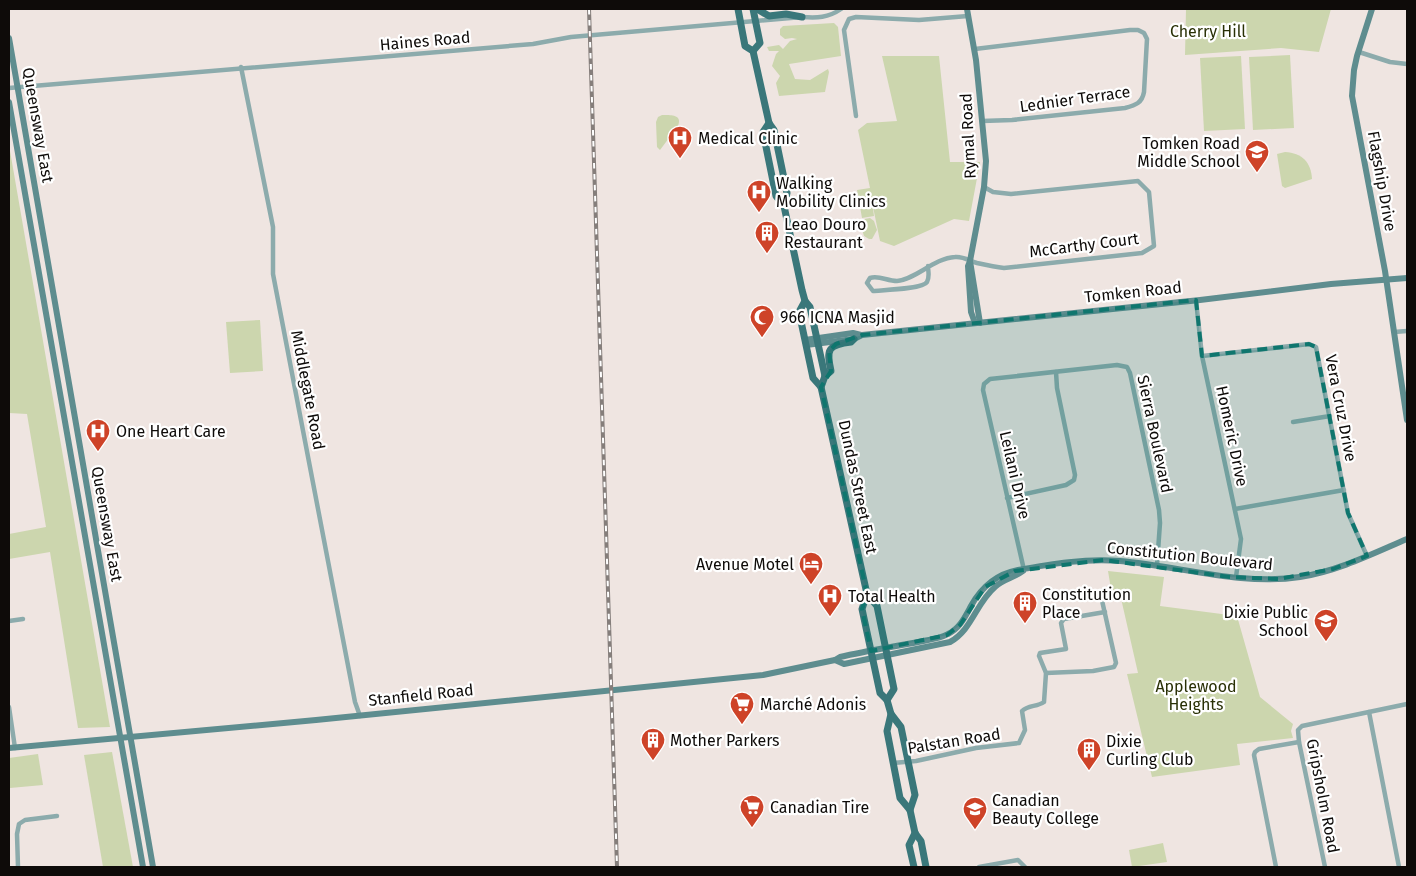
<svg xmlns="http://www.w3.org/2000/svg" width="1416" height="876" viewBox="0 0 1416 876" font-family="'Fira Sans',sans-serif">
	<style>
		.green { fill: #ccd6ae }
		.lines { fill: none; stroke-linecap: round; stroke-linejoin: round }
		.street { stroke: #8cabac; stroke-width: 4.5 }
		.secondary { stroke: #5e8d8f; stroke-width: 6 }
		.primary { stroke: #3a777a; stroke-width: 7 }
		.rail-casing { stroke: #857e7b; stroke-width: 4 }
		.rail { stroke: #fff; stroke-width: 2; stroke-dasharray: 5.5; stroke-linecap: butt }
		.marked { fill: #0f766e; fill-opacity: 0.2; stroke: #0f766e; stroke-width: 4; stroke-dasharray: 10 6; stroke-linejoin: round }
		.labels { text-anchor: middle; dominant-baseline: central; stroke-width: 4.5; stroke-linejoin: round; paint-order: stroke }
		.park-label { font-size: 16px; fill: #293005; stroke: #fff }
		.street-label { font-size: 16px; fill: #0e0b09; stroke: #fff }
		.poi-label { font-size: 16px; fill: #0e0b09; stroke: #fff; text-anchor: start }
	</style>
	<rect width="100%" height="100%" fill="#efe5e1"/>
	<g class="green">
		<polygon points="1186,9 1331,9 1319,52 1281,48 1185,55"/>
		<polygon points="834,23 838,27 841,56 789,64 795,79 810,80 828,69 829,72 825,92 779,96 776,83 780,76 772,66 776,54 779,51 769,51 767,47 779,45 783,49 790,41 797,39 792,38 785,39 780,35 780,29 783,26"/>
		<polygon points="1290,55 1294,128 1253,130 1249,57"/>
		<polygon points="882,56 939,56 950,162 980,162 969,221 954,219 894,246 880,241 872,202 874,216 862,218 857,190 870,188 858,130 867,123 897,121"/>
		<polygon points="1241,56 1245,129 1204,131 1200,58"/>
		<path d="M662,115C670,115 683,114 678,126L660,150L657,147L656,122L658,117Z"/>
		<polygon points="9,145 110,727 78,728 50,552 9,559 9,534 46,527 27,414 9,413"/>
		<path d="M1285,152C1302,153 1311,162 1312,179L1285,188L1282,186L1277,154Z"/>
		<polygon points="870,218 874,221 877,230 872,239 869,239 864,236 859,220"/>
		<polygon points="260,320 263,371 230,373 226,322"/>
		<polygon points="1108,571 1164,577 1160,606 1237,616 1260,697 1293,724 1291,731 1293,738 1237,744 1240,765 1152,777 1127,674 1138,673 1120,594 1112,595"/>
		<polygon points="112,752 133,867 103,867 84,755"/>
		<polygon points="38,754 43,785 10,788 9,758"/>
		<polygon points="1163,843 1167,862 1132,867 1129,850"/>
	</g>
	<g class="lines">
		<g class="street">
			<path d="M975,49L1130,30H1138L1144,33L1147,39L1144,92C1142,103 1136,105 1125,108L1012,120L982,121"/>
			<polyline points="1359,52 1390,62 1407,64"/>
			<polyline points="241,67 273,227 273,274 355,702 360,716"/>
			<path d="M9,88L533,44L571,37L802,17C817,18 828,18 841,9"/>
			<polyline points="856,116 844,30 849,19 856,17 919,20 968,16"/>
			<path d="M928,266C928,271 930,277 927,282C923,289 883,290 873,291L867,283L870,278C879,275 887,281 897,281C915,280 934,258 955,257C963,256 970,261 977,263C986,265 995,267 1004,268L1142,253L1154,246L1149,192L1138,181L1011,194L993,192L984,187"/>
			<polyline points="1196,300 1202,356 1241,539 1236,577"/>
			<polyline points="1394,332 1407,331"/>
			<polyline points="1202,356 1309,344 1316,347 1348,513 1367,556"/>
			<polyline points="1293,422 1330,416"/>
			<polyline points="1007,498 1066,485 1074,480 1075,475 1057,388 1056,372"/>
			<polyline points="1235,509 1344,490"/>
			<polyline points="1024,570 983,390 984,384 990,379 1117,365 1127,367 1130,373 1159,510 1160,523 1157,565"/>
			<polyline points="9,621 23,619"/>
			<polyline points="1046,673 1093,671 1114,667 1116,663 1101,596"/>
			<polyline points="9,707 15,748"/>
			<polyline points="1369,712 1399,867"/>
			<path d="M893,763L916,761L976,748L1019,743L1025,730L1022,711C1028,705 1037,707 1044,702L1046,673L1039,656L1040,653L1066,649L1061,623L1064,619L1105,612"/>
			<polyline points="18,867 17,834 19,824 25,820 57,816"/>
			<polyline points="979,867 1018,860 1025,867"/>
			<polyline points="1276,867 1254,755 1255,752 1259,749 1299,742"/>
			<polyline points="1325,867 1299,742 1298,730 1302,726 1407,704"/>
		</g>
		<g class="secondary">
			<polyline points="967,9 976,60 986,161 984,187 970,261 968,266 971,312 975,323"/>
			<polyline points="1372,9 1357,56 1354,70 1352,96 1385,271 1407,420"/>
			<polyline points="9,38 153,867"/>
			<polyline points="9,102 143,867"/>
			<polyline points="970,261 980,323"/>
			<polyline points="805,340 853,333 861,335"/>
			<polyline points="806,345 854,339 862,335 1200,300 1331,284 1407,278"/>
			<path d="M835,660L844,664L950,642C972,630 976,603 995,587C1003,579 1014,578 1023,571"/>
			<path d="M9,748L316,720L763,675L835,660L840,657C866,651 892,647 918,642C928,640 939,639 948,634C960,628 965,617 971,606C981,588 997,574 1018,570C1051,564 1086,558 1120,561C1180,566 1240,586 1300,577C1338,571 1372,554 1407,539"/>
		</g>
		<g class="primary">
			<polyline points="738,9 745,46 753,51 769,123 774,130 787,193 784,206"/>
			<polyline points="757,9 769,16 786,14 802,17"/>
			<polyline points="753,51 760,43 753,9"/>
			<polyline points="769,123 763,132 776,196 784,206 802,290 805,301 810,307 825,376 821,387"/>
			<polyline points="805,301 799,312 813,378 821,387 867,594 877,606 894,689 887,700"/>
			<path d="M825,376L831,371C826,349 828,345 851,342L854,339"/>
			<polyline points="867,594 862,609 880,693 887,700 891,714 901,727 915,795 910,810"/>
			<polyline points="891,714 887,731 900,798 910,810 915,833 921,841 926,867"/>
			<polyline points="914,867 909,845 915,833"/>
		</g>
		<defs>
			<polyline id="rail" points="589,9 617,867"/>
		</defs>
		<use href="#rail" class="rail-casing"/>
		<use href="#rail" class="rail"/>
	</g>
	<path class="marked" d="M1196,300L1202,356L1309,344L1316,347L1348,513L1367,556L1333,569L1278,579L1230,577L1104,560L1015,571L985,587L960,625L947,635L871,651L862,609L867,594L821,387L831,371L829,351L836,344L862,335Z"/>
	<defs>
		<symbol id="hospital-pin" viewBox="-11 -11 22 30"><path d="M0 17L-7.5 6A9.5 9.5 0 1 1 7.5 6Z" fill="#ce4328" stroke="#fff"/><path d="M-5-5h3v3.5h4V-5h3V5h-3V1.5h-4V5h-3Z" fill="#fff"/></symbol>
		<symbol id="school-pin" viewBox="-11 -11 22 30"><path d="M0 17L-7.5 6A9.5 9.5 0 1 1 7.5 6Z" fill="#ce4328" stroke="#fff"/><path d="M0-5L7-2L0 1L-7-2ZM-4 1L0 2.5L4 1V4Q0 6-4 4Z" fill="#fff"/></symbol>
		<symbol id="building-pin" viewBox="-11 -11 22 30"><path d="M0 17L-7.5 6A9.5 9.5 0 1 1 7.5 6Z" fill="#ce4328" stroke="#fff"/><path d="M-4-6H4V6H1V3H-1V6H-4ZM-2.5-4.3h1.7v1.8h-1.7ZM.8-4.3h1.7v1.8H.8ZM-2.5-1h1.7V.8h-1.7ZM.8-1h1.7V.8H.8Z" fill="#fff"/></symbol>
		<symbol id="mosque-pin" viewBox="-11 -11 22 30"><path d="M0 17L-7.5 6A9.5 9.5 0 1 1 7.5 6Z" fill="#ce4328" stroke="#fff"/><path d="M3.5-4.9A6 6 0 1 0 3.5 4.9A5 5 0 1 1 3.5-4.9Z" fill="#fff"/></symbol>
		<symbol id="hotel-pin" viewBox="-11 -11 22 30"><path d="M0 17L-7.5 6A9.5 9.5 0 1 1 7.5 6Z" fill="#ce4328" stroke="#fff"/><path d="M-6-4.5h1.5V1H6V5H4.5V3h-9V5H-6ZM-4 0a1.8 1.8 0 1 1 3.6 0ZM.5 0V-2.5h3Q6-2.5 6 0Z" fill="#fff"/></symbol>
		<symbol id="supermarket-pin" viewBox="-11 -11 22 30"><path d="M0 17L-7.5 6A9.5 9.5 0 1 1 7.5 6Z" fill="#ce4328" stroke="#fff"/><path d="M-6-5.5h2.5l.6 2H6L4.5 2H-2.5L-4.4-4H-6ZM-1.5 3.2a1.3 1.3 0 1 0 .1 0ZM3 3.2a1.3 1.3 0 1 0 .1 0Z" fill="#fff"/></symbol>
		<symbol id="university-pin" viewBox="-11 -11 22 30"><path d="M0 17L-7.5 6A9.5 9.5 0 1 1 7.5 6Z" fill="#ce4328" stroke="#fff"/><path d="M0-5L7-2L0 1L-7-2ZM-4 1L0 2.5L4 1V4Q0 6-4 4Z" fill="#fff"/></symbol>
	</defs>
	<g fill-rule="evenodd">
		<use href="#hospital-pin" x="666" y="124" width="28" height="38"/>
		<use href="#school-pin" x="1243" y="138" width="28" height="38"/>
		<use href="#hospital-pin" x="745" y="178" width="28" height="38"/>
		<use href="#building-pin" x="753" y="219" width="28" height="38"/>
		<use href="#mosque-pin" x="748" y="303" width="28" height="38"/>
		<use href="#hospital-pin" x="84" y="417" width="28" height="38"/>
		<use href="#hotel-pin" x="797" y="550" width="28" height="38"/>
		<use href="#hospital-pin" x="816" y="582" width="28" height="38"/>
		<use href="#building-pin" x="1011" y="589" width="28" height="38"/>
		<use href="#school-pin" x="1312" y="607" width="28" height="38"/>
		<use href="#supermarket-pin" x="728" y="690" width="28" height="38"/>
		<use href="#building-pin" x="639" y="726" width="28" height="38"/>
		<use href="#building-pin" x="1075" y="736" width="28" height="38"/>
		<use href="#supermarket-pin" x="738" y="793" width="28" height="38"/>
		<use href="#university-pin" x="961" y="795" width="28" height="38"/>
	</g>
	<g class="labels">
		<g class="park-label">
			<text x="1208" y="31">Cherry Hill</text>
			<text x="1196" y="686">Applewood<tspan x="1196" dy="18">Heights</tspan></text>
		</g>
		<g class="street-label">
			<text transform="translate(425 41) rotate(-5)">Haines Road</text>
			<text transform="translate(1075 99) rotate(-8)">Lednier Terrace</text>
			<text transform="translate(38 125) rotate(80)">Queensway East</text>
			<text transform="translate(968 136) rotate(-93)">Rymal Road</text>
			<text transform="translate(1382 181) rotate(80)">Flagship Drive</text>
			<text transform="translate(1084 245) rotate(-7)">McCarthy Court</text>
			<text transform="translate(1133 292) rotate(-6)">Tomken Road</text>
			<text transform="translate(308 390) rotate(79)">Middlegate Road</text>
			<text transform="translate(1341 408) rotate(79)">Vera Cruz Drive</text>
			<text transform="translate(1155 434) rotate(78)">Sierra Boulevard</text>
			<text transform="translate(1232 436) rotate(78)">Homeric Drive</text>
			<text transform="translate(1015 475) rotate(77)">Leilani Drive</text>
			<text transform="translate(858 487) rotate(78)">Dundas Street East</text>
			<text transform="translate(107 524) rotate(80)">Queensway East</text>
			<text transform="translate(1190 556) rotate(6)">Constitution Boulevard</text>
			<text transform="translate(421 695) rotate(-6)">Stanfield Road</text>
			<text transform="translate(954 741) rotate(-9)">Palstan Road</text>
			<text transform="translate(1323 796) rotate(79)">Gripsholm Road</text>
		</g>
		<g class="poi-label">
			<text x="698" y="138">Medical Clinic</text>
			<text x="1240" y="143" text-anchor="end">Tomken Road<tspan x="1240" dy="18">Middle School</tspan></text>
			<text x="776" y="183">Walking<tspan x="776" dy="18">Mobility Clinics</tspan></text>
			<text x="784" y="224">Leao Douro<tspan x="784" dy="18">Restaurant</tspan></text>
			<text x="780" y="317">966 ICNA Masjid</text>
			<text x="116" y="431">One Heart Care</text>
			<text x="794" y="564" text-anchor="end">Avenue Motel</text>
			<text x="1042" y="594">Constitution<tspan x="1042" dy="18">Place</tspan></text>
			<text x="848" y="596">Total Health</text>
			<text x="1308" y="612" text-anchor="end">Dixie Public<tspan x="1308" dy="18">School</tspan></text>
			<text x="760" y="704">Marché Adonis</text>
			<text x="670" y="740">Mother Parkers</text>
			<text x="1106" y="741">Dixie<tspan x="1106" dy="18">Curling Club</tspan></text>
			<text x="992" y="800">Canadian<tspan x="992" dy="18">Beauty College</tspan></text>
			<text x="770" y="807">Canadian Tire</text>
		</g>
	</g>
	<rect width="1416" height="876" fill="none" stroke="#0e0b09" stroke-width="20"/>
</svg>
